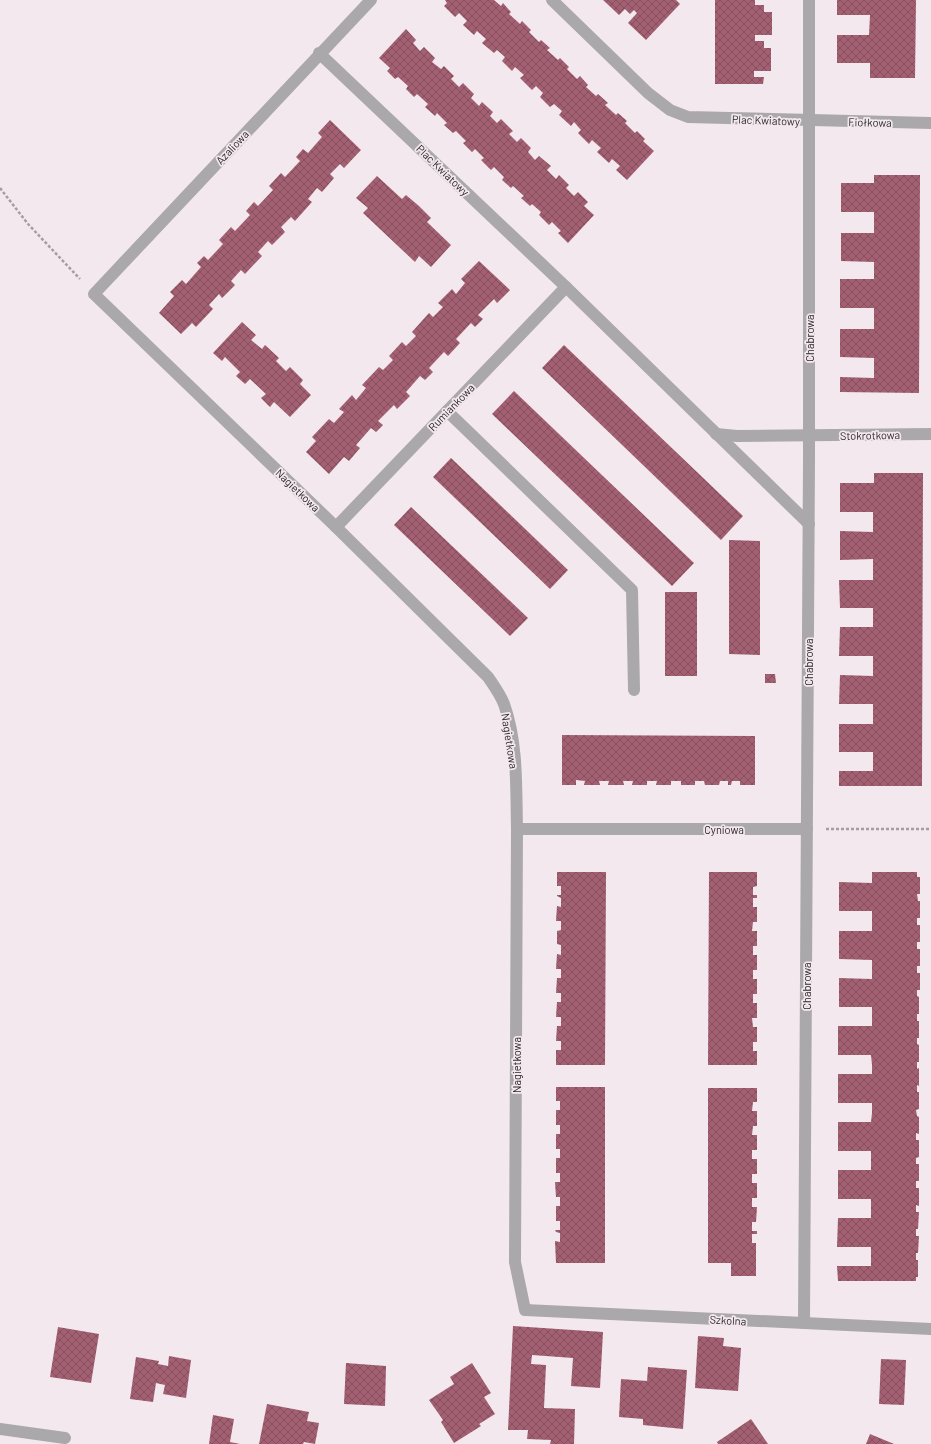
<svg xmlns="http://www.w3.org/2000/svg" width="931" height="1444" viewBox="0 0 931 1444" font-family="Barlow,sans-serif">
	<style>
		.building { fill: url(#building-cross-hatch) }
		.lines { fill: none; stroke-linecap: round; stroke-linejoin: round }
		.path { stroke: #a69da3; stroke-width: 2.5; stroke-dasharray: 3 2; stroke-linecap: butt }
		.service { stroke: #aba8ac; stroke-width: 12 }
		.minor { stroke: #aba8ac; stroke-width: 12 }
		.labels { text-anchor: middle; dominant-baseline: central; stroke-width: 3.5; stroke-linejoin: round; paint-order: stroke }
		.street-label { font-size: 11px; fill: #2a2629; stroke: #f4e8ef }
	</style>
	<defs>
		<pattern id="building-cross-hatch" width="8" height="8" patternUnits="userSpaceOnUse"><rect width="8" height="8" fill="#a36072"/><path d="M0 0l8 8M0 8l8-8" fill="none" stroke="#854f5e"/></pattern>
	</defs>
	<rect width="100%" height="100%" fill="#f4e8ef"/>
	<g class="building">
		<polygon points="445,0 494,0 501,6 503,3 511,12 509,14 520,24 522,21 531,30 529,32 539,42 541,40 550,48 547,50 558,60 560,58 569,67 567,69 577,79 580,76 588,85 586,87 596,96 598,94 608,103 605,105 616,115 618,113 627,121 625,123 635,133 637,131 645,139 643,141 654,151 627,180 616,170 620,166 612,159 609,163 597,152 601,148 592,140 589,144 578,133 581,130 574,122 571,126 559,115 562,111 554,104 550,107 540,97 543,93 536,86 532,90 520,78 524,75 515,67 512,71 502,61 505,57 497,50 494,53 482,43 486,39 477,31 474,35 463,25 467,21 459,13 455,17 444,6 447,3"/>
		<polygon points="603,0 676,0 680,4 646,40 628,23 637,13 634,10 630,14 625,9 619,15"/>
		<polygon points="715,0 755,0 755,5 764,5 764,12 772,12 772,35 755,35 755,41 764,41 764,48 771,48 771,71 754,71 754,77 764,77 763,84 715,84"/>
		<polygon points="837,0 916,0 915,78 870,78 870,63 837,63 837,35 869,35 870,15 837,15"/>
		<polygon points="406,29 416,40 413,43 420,51 424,47 435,58 432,62 441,69 444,66 454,76 451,79 459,87 463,83 474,94 471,98 479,106 482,102 493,112 490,116 497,123 501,119 513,131 509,134 517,142 521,138 531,148 528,152 535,160 539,156 551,166 547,170 556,179 559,175 569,185 566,188 574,196 578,192 588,202 584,206 594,215 568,243 558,233 561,231 552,222 549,225 539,215 541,212 532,204 530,206 521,198 524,196 513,186 511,188 502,180 504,177 494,167 491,170 481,160 484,158 475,149 472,152 463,143 466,141 456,131 453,133 444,125 447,123 437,113 435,116 425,107 428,104 417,94 414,97 406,89 408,86 398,77 395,79 387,71 390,68 379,58"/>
		<polygon points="330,120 361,150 344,168 340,164 330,174 334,178 322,192 317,188 308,199 312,202 295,221 291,217 281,227 285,232 272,245 268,241 258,252 262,256 245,274 241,270 231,281 235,285 222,298 219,294 209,305 213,309 196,327 192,323 181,334 159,313 174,296 170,292 182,280 186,284 201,267 197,263 204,256 208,260 223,244 219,240 231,227 235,231 250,215 246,211 254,202 258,206 273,190 269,186 281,173 285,177 300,161 296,157 303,149 308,153 322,137 318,133"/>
		<polygon points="874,175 920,175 919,393 840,392 840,377 874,378 874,358 840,357 840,329 874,329 874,308 840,308 840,279 874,279 874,262 841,261 841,233 874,233 874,212 841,212 841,183 874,183"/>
		<polygon points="377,176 402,199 406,195 419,206 431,218 427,222 451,245 431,267 419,256 415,262 363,213 368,208 356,198"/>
		<polygon points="479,261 510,290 497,303 494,299 478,315 483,319 475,327 471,323 456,339 460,343 448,356 444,352 429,368 433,372 425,380 420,376 406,392 410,396 397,409 394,405 378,421 383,425 376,432 371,428 356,445 360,448 349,461 344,457 329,474 306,452 316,441 312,437 329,419 334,423 344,412 339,409 352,395 356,400 366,388 362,385 379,367 383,370 393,360 389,356 402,342 406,346 416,336 412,332 429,313 433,317 443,307 438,303 452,289 456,294 465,283 461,279"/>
		<polygon points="242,322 256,335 251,340 262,349 265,345 279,358 276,361 286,371 290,367 303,380 300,384 311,395 290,417 274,402 270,407 261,398 266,394 250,379 245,384 236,376 240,372 225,357 222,361 213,353"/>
		<polygon points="564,345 743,516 721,540 542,368"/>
		<polygon points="514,391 694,563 672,586 492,414"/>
		<polygon points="451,458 568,570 550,589 433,477"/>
		<polygon points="874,473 923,473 922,786 839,786 839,771 873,771 873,752 839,752 839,724 873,724 873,704 839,704 840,675 873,676 873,656 839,656 840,627 873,627 873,608 840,608 839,580 873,580 873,559 840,560 840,531 873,532 873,512 840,512 840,483 874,483"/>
		<polygon points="411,507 528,618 510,636 394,525"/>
		<polygon points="729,540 760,541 760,655 729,654"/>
		<rect x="665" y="592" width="32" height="84"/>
		<polygon points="765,674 775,674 776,683 765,683"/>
		<polygon points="562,735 755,736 755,785 740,785 740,781 732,781 731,785 728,785 728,781 720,781 719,785 705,785 704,781 695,781 695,785 681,785 681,781 671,781 671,785 656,785 657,781 647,781 647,785 632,785 633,781 623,781 624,785 608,785 609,781 599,781 600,785 584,785 585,781 576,780 576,785 562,785"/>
		<polygon points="557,872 606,872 605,1065 556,1065 556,1050 561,1050 561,1041 556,1041 557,1026 561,1026 561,1017 556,1017 557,1002 561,1002 561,993 556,993 557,978 561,978 561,969 556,969 557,954 561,955 561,945 557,944 557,931 561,930 561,921 556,921 557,906 561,907 561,898 557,896 557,895 561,895 561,886 557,886"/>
		<polygon points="709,872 757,872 757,886 753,887 753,895 757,895 757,898 753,898 753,907 757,907 757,922 753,922 752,931 757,931 757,946 753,946 753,955 757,955 757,970 753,970 753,979 757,979 757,994 753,994 753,1003 757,1003 757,1018 752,1018 753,1027 757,1027 757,1042 753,1042 753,1051 757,1051 757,1065 708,1065"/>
		<polygon points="872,872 917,872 917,877 920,877 920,894 917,894 918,901 920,901 920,918 917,918 917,925 920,925 920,942 917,942 917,949 920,949 920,966 917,966 917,973 920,973 920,990 917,990 917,996 919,997 919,1014 917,1014 917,1021 919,1021 919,1038 917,1038 917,1044 919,1045 919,1062 917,1062 917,1069 919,1068 919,1086 917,1085 917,1092 919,1092 919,1109 916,1110 917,1116 919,1117 919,1134 916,1133 916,1140 919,1140 919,1157 916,1158 916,1164 919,1164 919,1181 916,1181 916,1188 919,1188 919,1206 916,1205 916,1212 919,1212 918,1229 916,1229 916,1236 919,1236 918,1253 916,1253 916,1260 918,1260 918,1277 916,1277 916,1281 838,1281 837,1266 871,1266 871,1247 837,1247 838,1218 871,1218 871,1199 838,1199 838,1170 871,1170 871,1151 838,1151 838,1122 871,1122 872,1113 872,1103 838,1103 838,1074 872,1074 872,1065 871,1055 838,1055 838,1026 872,1026 872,1007 839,1007 839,978 872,979 872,960 839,959 839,931 872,931 872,911 839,911 839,882 872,883"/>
		<polygon points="556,1087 605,1087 605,1263 556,1263 555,1241 560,1242 560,1233 556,1232 555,1230 560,1230 560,1221 556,1221 556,1206 560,1206 560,1197 556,1197 555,1182 560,1182 560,1173 556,1173 556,1158 560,1158 560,1149 556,1149 556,1134 560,1134 560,1125 556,1125 556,1110 560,1110 560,1101 556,1101"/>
		<polygon points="708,1088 757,1088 757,1102 753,1102 752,1111 757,1111 757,1126 753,1126 752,1135 757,1135 757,1150 752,1150 752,1159 757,1159 757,1174 752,1174 752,1183 757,1183 757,1198 752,1198 752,1207 757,1207 756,1222 752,1222 752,1231 757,1231 757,1234 752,1234 752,1243 756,1243 756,1276 731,1276 731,1263 708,1263"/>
		<polygon points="513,1326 603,1332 600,1388 571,1386 573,1358 532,1355 531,1364 546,1365 544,1408 575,1409 574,1444 550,1444 551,1440 527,1439 528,1430 508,1430"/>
		<polygon points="58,1327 99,1334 91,1383 50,1377"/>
		<polygon points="698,1336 724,1338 723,1346 741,1348 738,1391 695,1388"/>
		<polygon points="169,1356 191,1360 186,1398 163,1394 165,1385 156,1383 153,1402 130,1399 136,1357 159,1361 158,1364 168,1366"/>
		<polygon points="881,1359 906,1360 904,1405 879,1404"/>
		<polygon points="346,1363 386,1366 385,1406 344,1404"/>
		<polygon points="472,1363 491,1393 484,1397 495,1414 479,1424 481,1426 454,1443 441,1422 443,1420 429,1400 454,1384 450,1377"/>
		<polygon points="648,1367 687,1370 683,1429 643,1425 643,1419 619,1417 621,1379 647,1381"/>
		<polygon points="267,1404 309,1412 307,1421 319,1423 315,1444 304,1442 303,1444 259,1444"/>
		<polygon points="213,1415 234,1419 230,1442 240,1444 209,1444"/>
		<polygon points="751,1419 768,1444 718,1444 717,1442"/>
		<polygon points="870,1434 894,1444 866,1444"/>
	</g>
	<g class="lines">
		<g class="path">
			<polyline points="0,188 28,224 80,279"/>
			<polyline points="826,829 931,829"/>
		</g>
		<polyline class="service" points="447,411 632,590 634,690"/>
		<g class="minor">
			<path d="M371,0L94,294L336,527L488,677C494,686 500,694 504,704C518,743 516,788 517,829L515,1262L525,1310L931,1329"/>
			<polyline points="552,0 648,93 670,110 688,117 931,123"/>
			<polyline points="319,53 566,287 809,524"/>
			<polyline points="716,434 737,436 931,434"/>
			<polyline points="336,527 566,287"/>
			<polyline points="517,829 807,829"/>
			<polyline points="804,1323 809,459 809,0"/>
			<polyline points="0,1429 65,1438"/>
		</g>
	</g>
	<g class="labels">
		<g class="street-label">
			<text transform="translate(766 120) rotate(2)">Plac Kwiatowy</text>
			<text transform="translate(870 122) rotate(1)">Fiołkowa</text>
			<text transform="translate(232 147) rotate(-47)">Azaliowa</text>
			<text transform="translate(443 170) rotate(44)">Plac Kwiatowy</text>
			<text transform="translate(809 338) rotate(-90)">Chabrowa</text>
			<text transform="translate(451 407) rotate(-46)">Rumiankowa</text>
			<text transform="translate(870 435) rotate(-1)">Stokrotkowa</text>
			<text transform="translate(298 490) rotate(44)">Nagietkowa</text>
			<text transform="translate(808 662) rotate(-90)">Chabrowa</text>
			<text transform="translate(510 741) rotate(81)">Nagietkowa</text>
			<text x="724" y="829">Cyniowa</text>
			<text transform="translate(806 986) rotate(-90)">Chabrowa</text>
			<text transform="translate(516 1065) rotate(-90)">Nagietkowa</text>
			<text transform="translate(728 1320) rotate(3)">Szkolna</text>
		</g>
	</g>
</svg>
